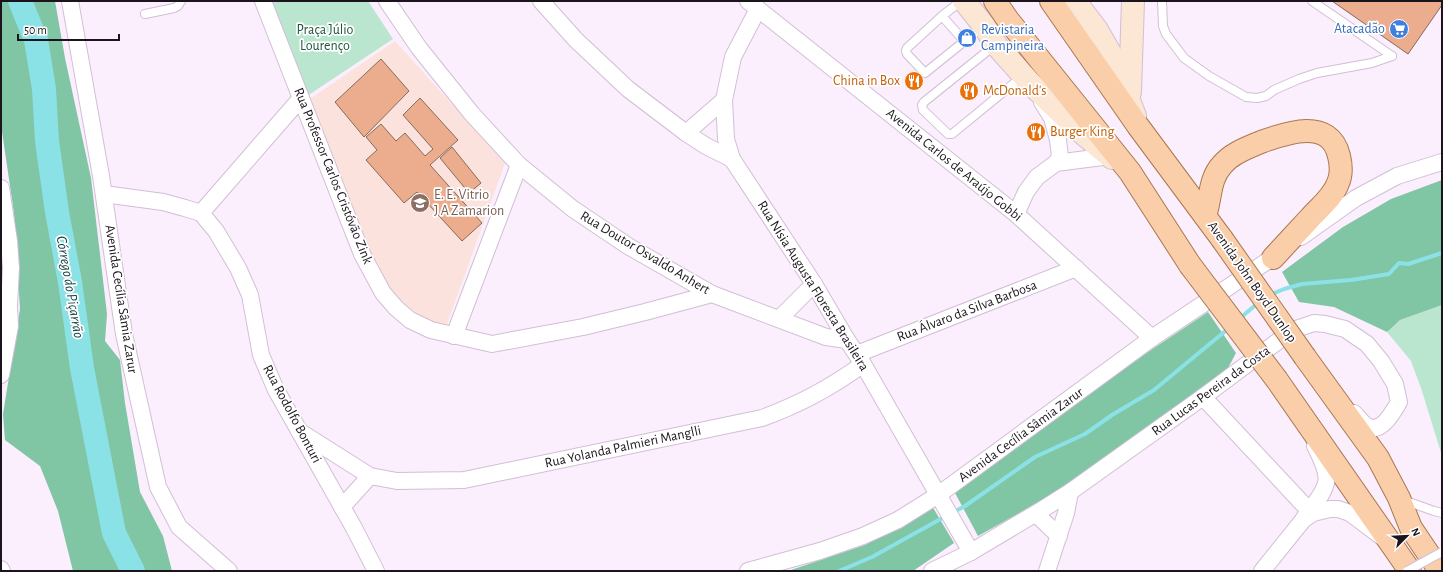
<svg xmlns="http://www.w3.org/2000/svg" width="1443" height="572" viewBox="0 0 1443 572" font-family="'Alegreya Sans',sans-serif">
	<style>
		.education { fill: #fce2dd }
		.green { fill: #bae6cf }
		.forest { fill: #80c5a4 }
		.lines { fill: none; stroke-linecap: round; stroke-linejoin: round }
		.stream { stroke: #8ae2e6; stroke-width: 4 }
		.river { stroke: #8ae2e6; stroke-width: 24 }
		.building { fill: #ebad8d; stroke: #856b5d }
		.lane-casing { stroke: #d2bed6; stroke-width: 10 }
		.street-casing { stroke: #d2bed6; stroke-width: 18 }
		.secondary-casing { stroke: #d2bed6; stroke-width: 24 }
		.primary-casing { stroke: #a97851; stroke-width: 24 }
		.lane { stroke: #fff; stroke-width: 8 }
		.street { stroke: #fff; stroke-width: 16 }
		.secondary { stroke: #fce7d4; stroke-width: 22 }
		.primary { stroke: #facea8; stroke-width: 22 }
		.lane-bridge-casing { stroke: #d2bed6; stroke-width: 10; stroke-linecap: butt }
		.primary-bridge-casing { stroke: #a97851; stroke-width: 24; stroke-linecap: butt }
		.lane-bridge { stroke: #fff; stroke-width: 8 }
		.primary-bridge { stroke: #facea8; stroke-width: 22 }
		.labels { text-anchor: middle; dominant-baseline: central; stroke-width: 3.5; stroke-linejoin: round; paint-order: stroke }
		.shop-label { font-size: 14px; fill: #366cbe; stroke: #fff; text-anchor: end }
		.park-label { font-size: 14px; fill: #1f553e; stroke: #fff }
		.food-label { font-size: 14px; fill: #c56008; stroke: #fff; text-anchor: start }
		.street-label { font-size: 14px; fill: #1b141c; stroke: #fff }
		.education-label { font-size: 14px; fill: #785e54; stroke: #fff; text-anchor: start }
		.water-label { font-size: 15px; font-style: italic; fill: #194345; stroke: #fff }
	</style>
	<rect width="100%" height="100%" fill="#fbeefd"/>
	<polygon class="education" points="395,41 505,163 446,327 430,323 408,307 391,291 366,243 310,99"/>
	<g class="green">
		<polygon points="270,1 368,1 393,39 307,96"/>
		<polygon points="1442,305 1442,456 1421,388 1411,361 1387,332 1400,320"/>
	</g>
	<g class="forest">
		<polygon points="1,1 55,1 65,58 91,178 107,314 105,341 120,360 125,403 140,492 163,536 172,571 73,571 58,511 40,466 5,440 3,414 20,309 14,213 1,125"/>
		<polygon points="1442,180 1442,305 1400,320 1387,332 1334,307 1299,302 1282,272 1343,227 1391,199"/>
		<polygon points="1208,312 1236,353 1228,368 1192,396 1057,492 978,536 954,491 1148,352"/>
		<polygon points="932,506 954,543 913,571 788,571 865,545"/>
	</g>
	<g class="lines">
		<g class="stream">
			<polyline points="1270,295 1284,289 1302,284 1351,280 1389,274 1399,263 1408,264 1442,253"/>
			<polyline points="1239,319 1258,303"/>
			<polyline points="952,513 965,506 1035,457 1085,434 1112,415 1154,390 1229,328"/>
			<polyline points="839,571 872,557 946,516"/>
		</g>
		<polyline class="river" points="20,1 36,40 44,89 47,141 57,212 70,282 82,368 106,492 114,533 133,571"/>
	</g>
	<g class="building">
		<polygon points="1332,1 1442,1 1442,5 1408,54"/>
		<polygon points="381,59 409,91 364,137 335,102"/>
		<polygon points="420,98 458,140 430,165 482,223 462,241 417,192 404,203 366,160 377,150 366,137 381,124 396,141 405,133 425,156 433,149 403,115"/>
		<polygon points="452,147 481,183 469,193 440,158"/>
	</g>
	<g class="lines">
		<defs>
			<g id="lane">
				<polyline points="1162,1 1163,26 1166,34 1184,58 1209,76 1246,97 1257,98 1266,96 1274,90 1299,79 1317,73 1372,63 1392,56"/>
				<polyline points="1312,1 1392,56"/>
				<polyline points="145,14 174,8 178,6 181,1"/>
				<polyline points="942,16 961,1"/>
				<polyline points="964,41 942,16 907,48 906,51 907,54 925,73 982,27"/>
				<polyline points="995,45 924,102 922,105 923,110 948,134 952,134 1024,75"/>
				<polyline points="1403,500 1434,511 1442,513"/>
			</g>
			<g id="street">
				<polyline points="70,1 101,176 124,334 158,487 179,527 229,571"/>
				<polyline points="263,1 362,254 383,293 396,308 410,320 431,330 492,344 583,327 645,312 712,294"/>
				<polyline points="387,1 419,48 472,114 519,165 573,209 628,246 712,294 826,337 847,340"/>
				<polyline points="541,1 576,40 628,89 686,133 706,146 732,159"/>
				<polyline points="748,1 1016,214 1152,338"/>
				<polyline points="758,9 733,57 724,100 726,139 732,159 814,284 847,340 863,364 971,552"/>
				<polyline points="686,133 724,100"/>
				<polyline points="1056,163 1110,156"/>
				<polyline points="1,188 9,241 11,268 9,305 10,326 1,375"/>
				<polyline points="104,194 163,202 185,208 201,213 216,231 238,268 250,295 261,355 276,390 354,528 376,571"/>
				<polyline points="201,213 301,98"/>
				<polyline points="1016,214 1026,192 1037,177 1056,163 1060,157 1058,140 1052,118 1042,102"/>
				<polyline points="1301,237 1356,198 1397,176 1442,162"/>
				<polyline points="780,318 814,284"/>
				<polyline points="454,336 519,165"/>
				<polyline points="857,354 1076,268"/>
				<polyline points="1203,397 1302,503 1313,513"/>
				<path d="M299,431L370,476L397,481L464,480L762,418C798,405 832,387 863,364"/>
				<polyline points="342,507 370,476"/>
				<polyline points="1036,514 1059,536"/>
				<path d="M1304,518C1311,507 1323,496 1326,483C1329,472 1320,456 1315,446"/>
				<polyline points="1,569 2,571"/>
				<polyline points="748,571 820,551 863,536 898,520 938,495 1152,338 1281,252"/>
				<path d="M932,571L971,552L1043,509L1070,492L1203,397L1293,330L1314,323L1325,324L1345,329L1367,344L1381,361L1395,384L1399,402C1393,412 1381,435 1367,426C1362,423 1358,417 1354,413"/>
				<polyline points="1047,571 1066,513 1070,492"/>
				<polyline points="1262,571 1303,520 1313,513 1330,509 1338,509 1350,513 1382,537"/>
			</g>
			<g id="secondary">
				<polyline points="964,1 984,26 996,45 1032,85 1080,131 1112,158"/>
				<polyline points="1075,1 1097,30 1113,58 1135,116"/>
				<polyline points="1130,92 1133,1"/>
			</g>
			<g id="primary">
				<polyline points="995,1 1008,20 1130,172 1190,265"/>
				<polyline points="1051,1 1138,126 1222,239"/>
				<path d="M1205,216C1211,199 1209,179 1222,165C1232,153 1247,148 1261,142C1286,133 1330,117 1339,156C1341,164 1342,174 1338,183C1333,197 1320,207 1310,218C1298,231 1285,245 1273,258"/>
				<polyline points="1305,357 1378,458 1399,498 1411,528 1440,571"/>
				<polyline points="1277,380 1410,571"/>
			</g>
		</defs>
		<use href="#lane" class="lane-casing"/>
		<use href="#street" class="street-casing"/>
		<use href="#secondary" class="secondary-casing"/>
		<use href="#primary" class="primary-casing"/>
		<use href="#lane" class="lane"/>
		<use href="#street" class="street"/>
		<use href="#secondary" class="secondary"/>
		<use href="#primary" class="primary"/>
		<defs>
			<polyline id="lane-bridge" points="1407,571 1442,552"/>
			<g id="primary-bridge">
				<polyline points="1222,239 1305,357"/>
				<polyline points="1190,265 1277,380"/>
			</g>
		</defs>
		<use href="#lane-bridge" class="lane-bridge-casing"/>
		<use href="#primary-bridge" class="primary-bridge-casing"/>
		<use href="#lane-bridge" class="lane-bridge"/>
		<use href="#primary-bridge" class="primary-bridge"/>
	</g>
	<defs>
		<symbol id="supermarket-disc" viewBox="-11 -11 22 22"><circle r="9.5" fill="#3f7fe0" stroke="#fff"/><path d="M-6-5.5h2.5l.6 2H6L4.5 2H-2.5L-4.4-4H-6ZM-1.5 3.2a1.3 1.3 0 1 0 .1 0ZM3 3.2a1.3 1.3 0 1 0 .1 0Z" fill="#fff"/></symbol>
		<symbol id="shop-disc" viewBox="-11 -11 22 22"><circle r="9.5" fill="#3f7fe0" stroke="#fff"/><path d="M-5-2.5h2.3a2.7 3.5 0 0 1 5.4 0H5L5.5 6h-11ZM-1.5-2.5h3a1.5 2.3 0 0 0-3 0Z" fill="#fff"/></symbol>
		<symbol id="restaurant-disc" viewBox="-11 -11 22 22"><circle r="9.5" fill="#e8710a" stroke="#fff"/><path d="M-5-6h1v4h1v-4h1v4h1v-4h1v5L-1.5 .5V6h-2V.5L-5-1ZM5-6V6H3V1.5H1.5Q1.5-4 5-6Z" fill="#fff"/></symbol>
		<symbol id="school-disc" viewBox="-11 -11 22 22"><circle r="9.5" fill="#8d6e63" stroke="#fff"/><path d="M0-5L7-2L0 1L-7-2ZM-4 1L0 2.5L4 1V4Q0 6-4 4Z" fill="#fff"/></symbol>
	</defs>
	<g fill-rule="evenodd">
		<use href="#supermarket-disc" x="1388" y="18" width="22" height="22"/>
		<use href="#shop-disc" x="956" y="27" width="22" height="22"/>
		<use href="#restaurant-disc" x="903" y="70" width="22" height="22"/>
		<use href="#restaurant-disc" x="958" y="80" width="22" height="22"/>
		<use href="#restaurant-disc" x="1025" y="121" width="22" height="22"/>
		<use href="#school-disc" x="409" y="192" width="22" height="22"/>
	</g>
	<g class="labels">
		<g class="shop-label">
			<text x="1385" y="29">Atacadão</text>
			<text x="981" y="30" text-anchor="start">Revistaria<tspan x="981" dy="16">Campineira</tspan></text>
		</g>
		<g class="park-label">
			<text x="325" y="30">Praça Júlio<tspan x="325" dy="16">Lourenço</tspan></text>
		</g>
		<g class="food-label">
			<text x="900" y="81" text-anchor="end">China in Box</text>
			<text x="983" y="91">McDonald's</text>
			<text x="1050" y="132">Burger King</text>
		</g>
		<g class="street-label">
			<text transform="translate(954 165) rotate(39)">Avenida Carlos de Araújo Gobbi</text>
			<text transform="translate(333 176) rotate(68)">Rua Professor Carlos Cristóvão Zink</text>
			<text transform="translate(645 253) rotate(31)">Rua Doutor Osvaldo Anhert</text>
			<text transform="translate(1252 282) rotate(55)">Avenida John Boyd Dunlop</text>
			<text transform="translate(813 286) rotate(58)">Rua Nísia Augusta Floresta Brasileira</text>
			<text transform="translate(121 299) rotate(81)">Avenida Cecília Sâmia Zarur</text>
			<text transform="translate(967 311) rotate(-21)">Rua Álvaro da Silva Barbosa</text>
			<text transform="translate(1211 391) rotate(-36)">Rua Lucas Pereira da Costa</text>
			<text transform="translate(292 414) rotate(62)">Rua Rodolfo Bonturi</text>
			<text transform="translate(1021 435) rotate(-36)">Avenida Cecília Sâmia Zarur</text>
			<text transform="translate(623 447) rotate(-12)">Rua Yolanda Palmieri Manglli</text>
		</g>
		<g class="education-label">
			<text x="434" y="195">E. E. Vitrio<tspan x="434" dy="16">J A Zamarion</tspan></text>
		</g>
		<g class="water-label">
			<text transform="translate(70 287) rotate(80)">Córrego do Piçarrão</text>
		</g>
	</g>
	<rect width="1443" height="572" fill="none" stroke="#1b141c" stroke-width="4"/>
	<g transform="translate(1407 536) rotate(66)" stroke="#ffffff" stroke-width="3" paint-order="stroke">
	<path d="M0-3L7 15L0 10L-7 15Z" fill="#1b141c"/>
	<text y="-6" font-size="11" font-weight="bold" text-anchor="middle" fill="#1b141c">N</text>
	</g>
	<path d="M18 34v6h101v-6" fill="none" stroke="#1b141c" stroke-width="2"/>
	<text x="24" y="34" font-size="12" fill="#1b141c" stroke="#ffffff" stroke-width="3" paint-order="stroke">50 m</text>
</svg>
